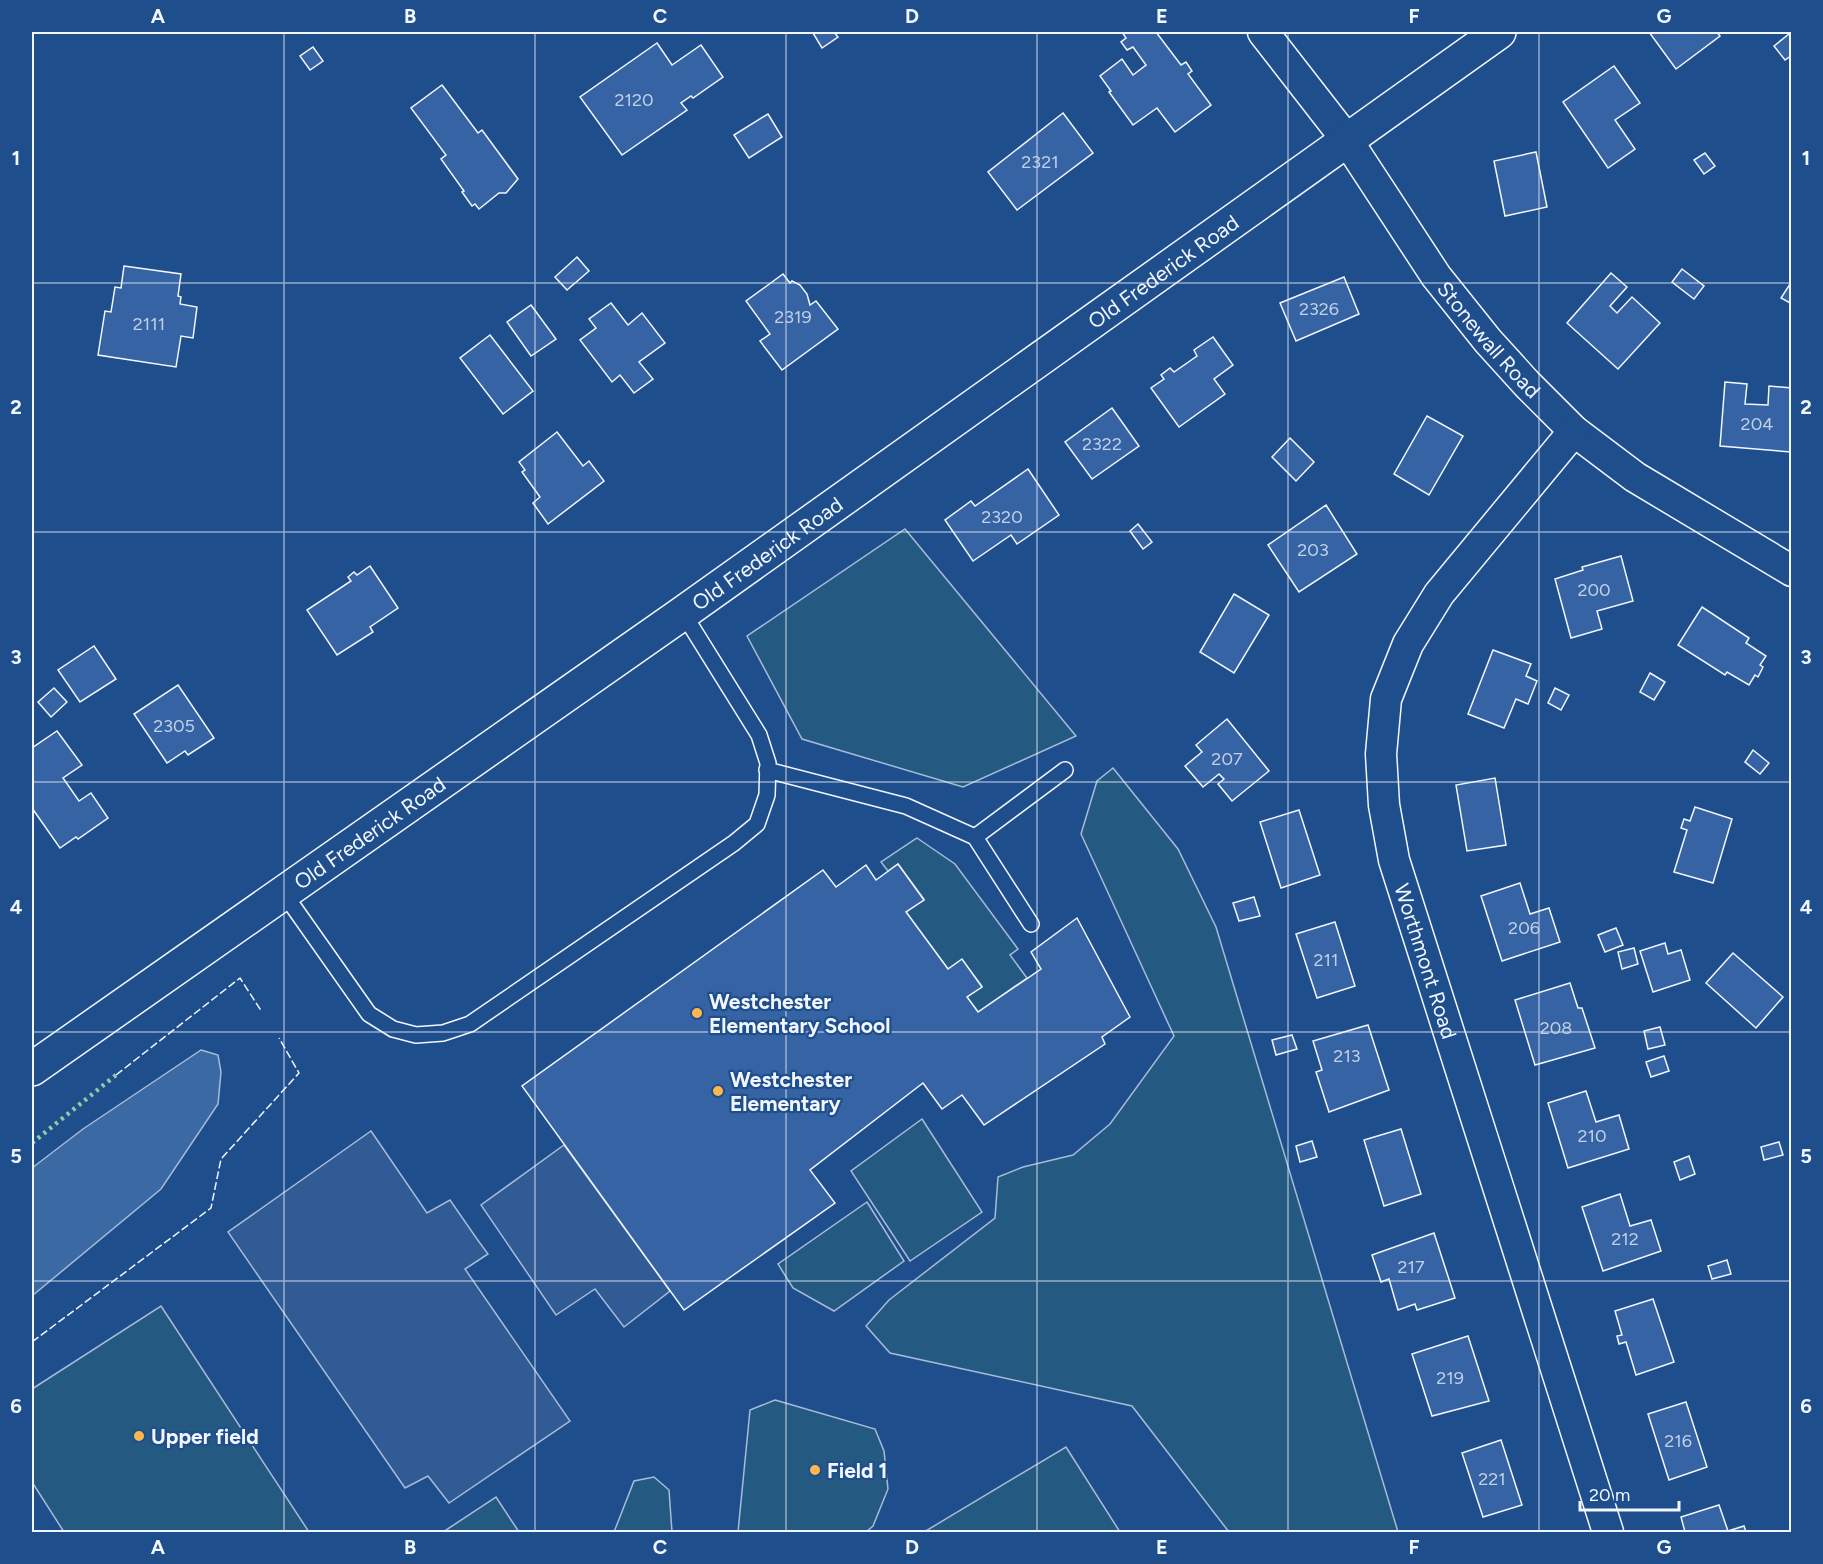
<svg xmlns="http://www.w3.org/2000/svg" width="1823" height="1564" viewBox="0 0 1823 1564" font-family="Figtree,sans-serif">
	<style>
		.green { fill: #245a82; stroke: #a8bbd7; stroke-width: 1.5 }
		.parking { fill: #305b95; stroke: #a8bbd7; stroke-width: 1.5 }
		.water { fill: #3b69a3; stroke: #a8bbd7; stroke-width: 1.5 }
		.building { fill: #3563a3; stroke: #f2f6ff; stroke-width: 1.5 }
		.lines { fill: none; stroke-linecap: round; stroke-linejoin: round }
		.lane-casing { stroke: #f2f6ff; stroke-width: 18 }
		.street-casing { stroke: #f2f6ff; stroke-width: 33 }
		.secondary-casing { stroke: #f2f6ff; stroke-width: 36 }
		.lane { stroke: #1f4e8c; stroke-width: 15 }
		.street { stroke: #1f4e8c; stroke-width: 30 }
		.secondary { stroke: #1f4e8c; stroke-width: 33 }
		.hedge { stroke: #97c8a6; stroke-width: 4.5; stroke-dasharray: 3 4.5; stroke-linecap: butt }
		.fence { stroke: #f2f6ff; stroke-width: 1.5; stroke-dasharray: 8 3; stroke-linecap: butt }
		.grid { fill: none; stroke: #f2f6ff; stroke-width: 1.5; stroke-opacity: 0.55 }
		.poi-dot { fill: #ffb74d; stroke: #1f4e8c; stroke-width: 2 }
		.labels { text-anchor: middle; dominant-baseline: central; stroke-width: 4.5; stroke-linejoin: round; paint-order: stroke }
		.number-label { font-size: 18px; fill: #c3d1e8 }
		.street-label { font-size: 21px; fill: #f2f6ff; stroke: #1f4e8c }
		.poi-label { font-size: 21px; font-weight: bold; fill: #f2f6ff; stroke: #1f4e8c; text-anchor: start }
		.neatline { fill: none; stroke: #f2f6ff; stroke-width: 2 }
		.grid-label { font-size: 20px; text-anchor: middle; font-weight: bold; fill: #f2f6ff }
	</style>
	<rect width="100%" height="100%" fill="#1f4e8c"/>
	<g class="green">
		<polygon points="905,529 1076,736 963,787 802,739 747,636"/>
		<polygon points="1113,768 1178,849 1216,927 1398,1532 1229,1532 1132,1406 890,1353 866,1326 889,1300 995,1218 998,1177 1023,1167 1073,1155 1110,1124 1174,1036 1081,834 1097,781"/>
		<polygon points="917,838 955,864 1018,949 1010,955 1027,978 978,1012 967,997 982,986 962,960 948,969 906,912 924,899 898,864 888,871 881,862"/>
		<polygon points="922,1119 982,1212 910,1261 851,1171"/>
		<polygon points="867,1202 904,1261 834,1311 793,1288 778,1264"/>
		<polygon points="161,1306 309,1532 64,1532 32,1482 32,1389"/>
		<polygon points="775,1400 875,1429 884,1451 888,1489 873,1526 866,1532 738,1532 750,1410"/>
		<polygon points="1066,1447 1120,1532 924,1532"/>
		<polygon points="654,1477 669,1490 672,1532 614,1532 634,1481"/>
		<polygon points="496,1497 519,1532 443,1532"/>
	</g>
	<g class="parking">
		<polygon points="371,1131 427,1213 450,1200 477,1239 488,1254 465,1269 570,1421 449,1503 428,1476 405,1488 228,1232"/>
		<polygon points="564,1145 670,1291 624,1327 595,1289 556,1315 481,1205"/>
	</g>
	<polygon class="water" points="201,1050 218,1055 221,1072 218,1104 161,1189 32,1296 32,1168 83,1129"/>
	<g class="building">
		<polygon points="815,32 834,32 838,37 822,48 813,33"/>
		<polygon points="1122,32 1156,32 1181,65 1186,62 1192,71 1188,74 1211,105 1175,132 1157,108 1133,125 1109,92 1111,91 1100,76 1122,59 1133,75 1146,65 1133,47 1127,50 1121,42 1126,38"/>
		<polygon points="1649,32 1717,32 1720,36 1676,69"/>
		<polygon points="1789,34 1792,37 1792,55 1785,60 1774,46"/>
		<polygon points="657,43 672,65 701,45 723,77 693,98 691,96 681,103 687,110 622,155 580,97"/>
		<polygon points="313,47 323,61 310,70 300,56"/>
		<polygon points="1614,66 1640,103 1615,120 1635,149 1608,168 1563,102"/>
		<polygon points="442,85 478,133 482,130 518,179 506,193 499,193 479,209 475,204 472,206 462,192 464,191 441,159 446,155 411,108"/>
		<polygon points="1063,113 1093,153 1017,210 988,172"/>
		<polygon points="768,114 782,137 749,158 734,135"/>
		<polygon points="1536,152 1547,207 1505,216 1494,161"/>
		<polygon points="1705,153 1715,166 1704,174 1694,160"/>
		<polygon points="577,257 589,271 567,290 555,277"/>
		<polygon points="124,266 181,274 178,296 181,297 180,304 197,307 193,338 181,336 176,367 98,355 105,311 111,312 115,287 121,288"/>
		<polygon points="1682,269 1704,286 1694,299 1672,282"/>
		<polygon points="1611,273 1627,287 1610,306 1617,313 1632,297 1660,323 1618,369 1567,323"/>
		<polygon points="783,274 790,283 792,281 800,285 807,294 810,305 816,301 838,329 782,370 760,341 770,334 746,301"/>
		<polygon points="1344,277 1359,314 1296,341 1280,303"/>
		<polygon points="1792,281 1792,304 1781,298"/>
		<polygon points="611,303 628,325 642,313 665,343 639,362 653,379 634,393 620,375 612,382 580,340 596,328 589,319"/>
		<polygon points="531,305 556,339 531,356 507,322"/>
		<polygon points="490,335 533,391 503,414 460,358"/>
		<polygon points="1213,337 1233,365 1214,379 1225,394 1179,427 1151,388 1164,379 1161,375 1170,368 1174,372 1197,356 1194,350"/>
		<polygon points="1725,382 1747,384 1745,404 1768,405 1769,386 1792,388 1791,452 1720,446"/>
		<polygon points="1112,408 1139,446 1092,479 1065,442"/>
		<polygon points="1427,416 1463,436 1429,495 1394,474"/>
		<polygon points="557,432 583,466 589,461 604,481 548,524 533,503 540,497 522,472 525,470 519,462"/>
		<polygon points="1290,438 1314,462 1296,481 1272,457"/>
		<polygon points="1028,469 1059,515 1017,544 1011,535 973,561 945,520 971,501 975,506"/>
		<polygon points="1326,505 1357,554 1299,592 1268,545"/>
		<polygon points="1138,524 1152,542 1143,549 1130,531"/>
		<polygon points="1621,556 1633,601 1597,611 1602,629 1571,638 1555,579 1583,570 1582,567"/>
		<polygon points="370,566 398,608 370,627 373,632 337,655 307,610 351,581 348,577 354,572 357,575"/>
		<polygon points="1234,594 1269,615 1234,673 1200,652"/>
		<polygon points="1702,607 1749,638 1746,643 1766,656 1760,665 1763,667 1758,677 1755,675 1749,685 1727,672 1725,675 1678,645"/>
		<polygon points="94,646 116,679 80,702 58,670"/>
		<polygon points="1493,650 1531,664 1526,676 1537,681 1528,704 1516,699 1504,728 1468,714"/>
		<polygon points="1650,673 1665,682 1654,700 1640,692"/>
		<polygon points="178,685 214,738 188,755 185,751 167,763 134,714"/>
		<polygon points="54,688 67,702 51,717 38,702"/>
		<polygon points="1555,688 1569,695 1561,710 1548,703"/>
		<polygon points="1227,719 1269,771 1232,801 1218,784 1224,779 1219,774 1203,787 1185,766 1202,752 1196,745"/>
		<polygon points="57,731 82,765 63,778 79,801 91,793 108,818 78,839 76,837 60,848 32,808 33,803 32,800 32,748"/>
		<polygon points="1753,750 1769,763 1760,774 1745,762"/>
		<polygon points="1495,778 1506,845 1467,851 1456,785"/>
		<polygon points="1695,807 1732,819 1713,883 1674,872 1687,830 1681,828 1684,819 1690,821"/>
		<polygon points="1299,810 1320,875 1281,888 1260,822"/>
		<polygon points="898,864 924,900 906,912 948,969 962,959 982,987 967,997 978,1012 1041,969 1031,952 1077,918 1130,1017 1102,1037 1105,1044 984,1125 962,1095 942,1109 923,1083 810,1170 835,1203 684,1310 522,1086 823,870 836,887 866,865 876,880"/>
		<polygon points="1520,883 1530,914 1549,908 1560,942 1502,961 1481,896"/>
		<polygon points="1254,897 1260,916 1239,921 1233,903"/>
		<polygon points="1335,922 1355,986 1317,998 1296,934"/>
		<polygon points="1616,928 1623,945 1605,952 1598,935"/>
		<polygon points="1665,943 1668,954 1681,950 1690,980 1653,992 1640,951"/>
		<polygon points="1634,948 1638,964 1622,969 1618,952"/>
		<polygon points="1733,953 1783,997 1756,1028 1706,983"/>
		<polygon points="1570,983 1578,1008 1582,1008 1595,1048 1535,1065 1515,1000"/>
		<polygon points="1368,1025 1389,1090 1329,1112 1316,1072 1322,1070 1313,1041"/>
		<polygon points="1660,1027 1665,1045 1648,1049 1644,1031"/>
		<polygon points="1292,1035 1297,1049 1276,1055 1272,1040"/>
		<polygon points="1664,1056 1669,1071 1651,1077 1646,1062"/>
		<polygon points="1586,1091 1596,1122 1619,1115 1629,1149 1568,1168 1548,1103"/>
		<polygon points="1401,1129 1421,1194 1384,1206 1364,1140"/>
		<polygon points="1312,1141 1317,1157 1300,1162 1296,1146"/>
		<polygon points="1779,1142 1783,1155 1764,1160 1761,1147"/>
		<polygon points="1689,1156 1695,1174 1680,1180 1674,1162"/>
		<polygon points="1620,1194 1630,1226 1651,1220 1661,1251 1603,1271 1582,1207"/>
		<polygon points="1434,1233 1455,1298 1417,1310 1415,1304 1398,1310 1389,1279 1381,1282 1372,1255"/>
		<polygon points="1727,1260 1731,1274 1712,1279 1708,1266"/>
		<polygon points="1653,1299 1674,1362 1636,1375 1626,1342 1619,1344 1617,1336 1622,1335 1615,1311"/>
		<polygon points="1468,1336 1489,1401 1432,1416 1412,1354"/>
		<polygon points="1686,1402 1707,1467 1669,1480 1648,1414"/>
		<polygon points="1501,1440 1522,1505 1483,1517 1462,1453"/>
		<polygon points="1719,1505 1728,1531 1744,1526 1746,1532 1685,1532 1681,1517"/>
	</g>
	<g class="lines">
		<defs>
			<g id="lane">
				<polyline points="767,770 906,806 975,837 1031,924"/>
				<polyline points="975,837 1065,770"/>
				<polyline points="283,892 369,1014 393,1029 416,1035 443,1033 470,1024 734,843 757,824 767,795 768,763 759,735 683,613"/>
			</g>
			<g id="street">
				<path id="s1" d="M1263,32L1347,140L1436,276L1488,341L1527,384L1574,431L1635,477L1792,571"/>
				<path id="s2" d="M1574,431L1439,594L1408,644L1386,699L1381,754L1384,805L1394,860L1608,1532"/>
			</g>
			<g id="secondary">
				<path id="s3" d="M32,1069L683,613L1499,32"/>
			</g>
		</defs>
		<use href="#lane" class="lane-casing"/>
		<use href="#street" class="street-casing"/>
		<use href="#secondary" class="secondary-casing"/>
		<use href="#lane" class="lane"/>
		<use href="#street" class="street"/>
		<use href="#secondary" class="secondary"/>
		<polyline class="hedge" points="32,1143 116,1075"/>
		<g class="fence">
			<polyline points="116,1075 240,978 262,1012"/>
			<polyline points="32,1342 211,1208 221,1159 299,1073 279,1038"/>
		</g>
	</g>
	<path class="grid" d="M284,32V1532M535,32V1532M786,32V1532M1037,32V1532M1288,32V1532M1539,32V1532M32,283H1792M32,532H1792M32,782H1792M32,1032H1792M32,1281H1792"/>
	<g class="poi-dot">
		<circle cx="697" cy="1013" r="6"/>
		<circle cx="718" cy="1091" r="6"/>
		<circle cx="139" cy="1436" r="6"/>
		<circle cx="815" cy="1470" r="6"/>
	</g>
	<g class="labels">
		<g class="number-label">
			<text x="634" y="100">2120</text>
			<text x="1040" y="162">2321</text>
			<text x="1319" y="309">2326</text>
			<text x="793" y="317">2319</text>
			<text x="149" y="324">2111</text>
			<text x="1757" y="424">204</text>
			<text x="1102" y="444">2322</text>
			<text x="1002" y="517">2320</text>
			<text x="1313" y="550">203</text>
			<text x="1594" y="590">200</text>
			<text x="174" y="726">2305</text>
			<text x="1227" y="759">207</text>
			<text x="1524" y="928">206</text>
			<text x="1326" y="960">211</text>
			<text x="1556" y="1028">208</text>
			<text x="1347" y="1056">213</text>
			<text x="1592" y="1136">210</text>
			<text x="1625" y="1239">212</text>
			<text x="1411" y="1267">217</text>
			<text x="1450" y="1378">219</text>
			<text x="1678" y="1441">216</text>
			<text x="1492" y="1479">221</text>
		</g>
		<g class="street-label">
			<text stroke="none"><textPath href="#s3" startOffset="1384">Old Frederick Road</textPath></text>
			<text stroke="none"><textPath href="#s1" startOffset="382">Stonewall Road</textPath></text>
			<text stroke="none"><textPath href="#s3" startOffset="898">Old Frederick Road</textPath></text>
			<text stroke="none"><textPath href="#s3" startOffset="412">Old Frederick Road</textPath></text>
			<text stroke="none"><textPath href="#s2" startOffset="598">Worthmont Road</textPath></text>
		</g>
		<g class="poi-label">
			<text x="709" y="1001">Westchester<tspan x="709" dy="24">Elementary School</tspan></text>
			<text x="730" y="1079">Westchester<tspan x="730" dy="24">Elementary</tspan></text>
			<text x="151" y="1436">Upper field</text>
			<text x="827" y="1470">Field 1</text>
		</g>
	</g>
	<rect width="1823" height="1564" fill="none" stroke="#1f4e8c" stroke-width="66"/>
	<path d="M1580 1501v9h99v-9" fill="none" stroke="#f2f6ff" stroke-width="3"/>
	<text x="1589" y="1501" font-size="18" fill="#f2f6ff" stroke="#1f4e8c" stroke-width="4.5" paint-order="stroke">20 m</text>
	<rect x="33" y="33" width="1757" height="1498" class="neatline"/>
	<g class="grid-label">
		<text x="158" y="23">A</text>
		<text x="410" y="23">B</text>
		<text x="660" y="23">C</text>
		<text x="912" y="23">D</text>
		<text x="1162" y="23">E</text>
		<text x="1414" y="23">F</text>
		<text x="1664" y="23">G</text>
		<text x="16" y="165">1</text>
		<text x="1806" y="165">1</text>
		<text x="16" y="414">2</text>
		<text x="1806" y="414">2</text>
		<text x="16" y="664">3</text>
		<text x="1806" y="664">3</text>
		<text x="16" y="914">4</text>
		<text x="1806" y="914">4</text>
		<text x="16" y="1163">5</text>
		<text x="1806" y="1163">5</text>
		<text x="16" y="1413">6</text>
		<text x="1806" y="1413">6</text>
		<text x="158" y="1554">A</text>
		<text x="410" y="1554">B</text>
		<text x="660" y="1554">C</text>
		<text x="912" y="1554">D</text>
		<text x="1162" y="1554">E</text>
		<text x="1414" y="1554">F</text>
		<text x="1664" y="1554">G</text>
	</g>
</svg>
